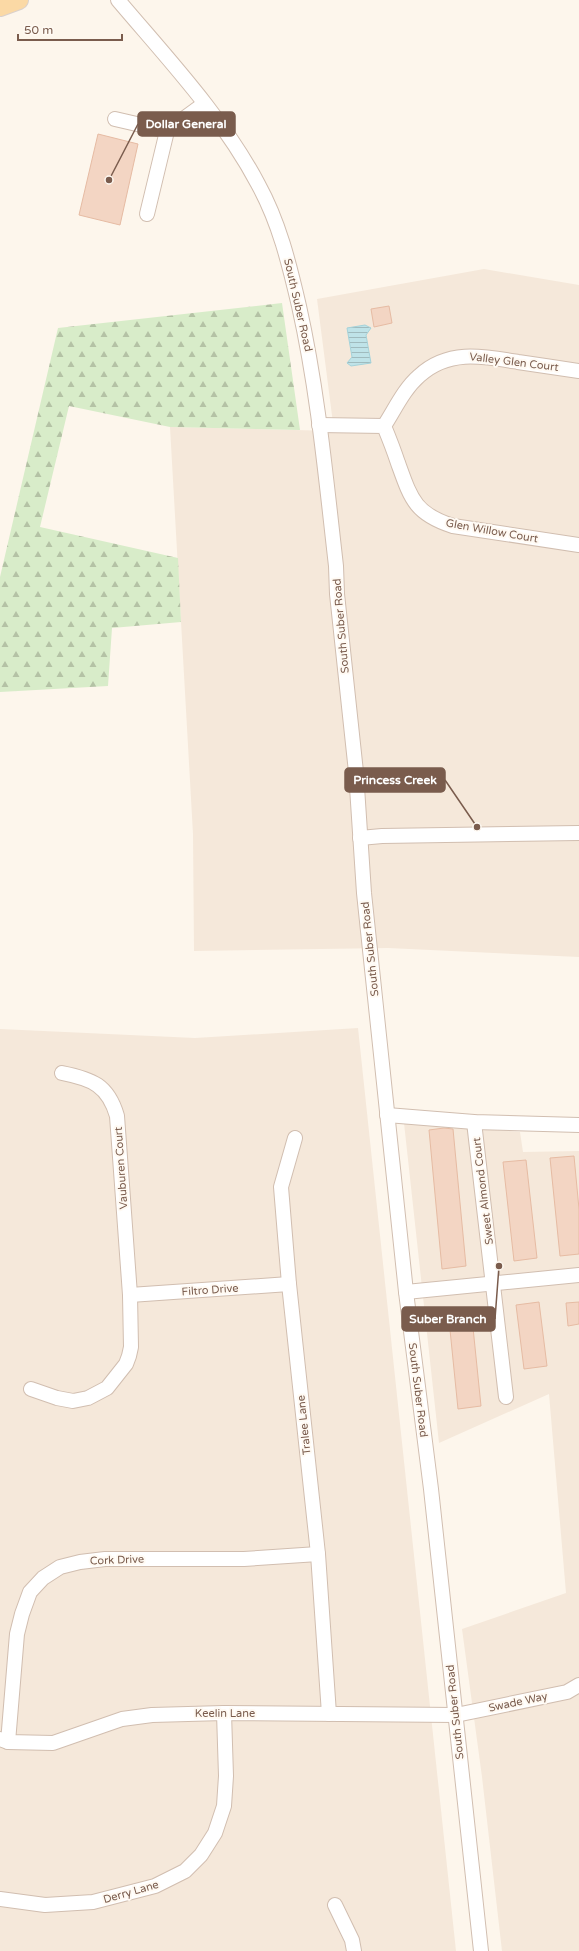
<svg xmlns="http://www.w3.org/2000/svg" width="579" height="1951" viewBox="0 0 579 1951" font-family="'Varela Round',sans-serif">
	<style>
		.residential { fill: #f5e8da }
		.forest { fill: url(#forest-firs) }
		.water { fill: url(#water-rules); stroke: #a5d3da }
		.building { fill: #f3d5c3; stroke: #e6bba3 }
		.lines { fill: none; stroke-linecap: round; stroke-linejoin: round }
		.minor-casing { stroke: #d1beb0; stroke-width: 16 }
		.major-casing { stroke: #dad1cd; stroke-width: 20 }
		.minor { stroke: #fff; stroke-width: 14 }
		.major { stroke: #fbd9a5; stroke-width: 18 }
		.labels { text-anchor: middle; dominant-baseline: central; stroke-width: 4; stroke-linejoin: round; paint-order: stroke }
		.street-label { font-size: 11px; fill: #7a5c4d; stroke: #fffaf3 }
		.leader { fill: none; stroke: #7a5c4d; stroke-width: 1.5 }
		.callout-dot { fill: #7a5c4d; stroke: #fffaf3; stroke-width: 1.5 }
		.callout { fill: #7a5c4d; stroke: #7a5c4d; stroke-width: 1.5 }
		.callout-label { font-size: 12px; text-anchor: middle; font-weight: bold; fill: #fff }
	</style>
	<defs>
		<pattern id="forest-firs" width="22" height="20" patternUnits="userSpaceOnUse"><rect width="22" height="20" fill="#d8ecc9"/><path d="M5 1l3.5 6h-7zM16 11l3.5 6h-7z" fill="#b4c2a5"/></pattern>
		<pattern id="water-rules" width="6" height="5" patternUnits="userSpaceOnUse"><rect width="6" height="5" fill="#bfe3e8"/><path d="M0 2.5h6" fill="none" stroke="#a0bbbe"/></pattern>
	</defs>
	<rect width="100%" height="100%" fill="#fdf6ec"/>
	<g class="residential">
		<polygon points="484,269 579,285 579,957 388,948 194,951 193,834 170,427 334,431 317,299"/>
		<polygon points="358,1028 456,1951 0,1951 0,1029 195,1038"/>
		<polygon points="404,1123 520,1132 523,1152 579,1151 579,1951 502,1951 482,1777 462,1629 566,1593 549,1394 439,1443"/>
	</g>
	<polygon class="forest" points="282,303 300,430 170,427 69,406 40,527 178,558 181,622 112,628 108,686 0,692 0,577 58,328"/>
	<polygon class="water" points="365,325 371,328 366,335 371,363 351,366 347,363 352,357 347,328"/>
	<g class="building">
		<polygon points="98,134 138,144 120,225 79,215"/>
		<polygon points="389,306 392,323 374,327 371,309"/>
		<polygon points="444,1128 453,1129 466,1266 442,1269 429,1130"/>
		<polygon points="574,1156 579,1209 579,1254 560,1256 550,1158"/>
		<polygon points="526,1160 537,1258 514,1261 503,1162"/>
		<polygon points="539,1302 547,1366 524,1369 516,1305"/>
		<polygon points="579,1302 579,1324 568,1326 566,1303"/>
		<polygon points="471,1308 481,1406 458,1409 448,1310"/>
	</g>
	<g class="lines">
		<defs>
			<g id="minor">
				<path d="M118,0C167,58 222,116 258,184C279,222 289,263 299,306C318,391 326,479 336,566L337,594L356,772L364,893L406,1292L431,1489L481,1951"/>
				<polyline points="115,119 167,131 204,104"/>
				<polyline points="147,214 167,131"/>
				<path d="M319,425L384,426C389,438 394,451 398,463C411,499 415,514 453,526L579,545"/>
				<path d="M384,426C395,409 404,389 419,376C448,349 483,356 518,362C538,365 559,368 579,371"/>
				<polyline points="360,838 382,836 579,833"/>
				<polyline points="387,1115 474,1122 579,1125"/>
				<polyline points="474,1122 506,1397"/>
				<polyline points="295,1138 281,1187 289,1284 318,1554 329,1714"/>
				<polyline points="406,1292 579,1275"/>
				<polyline points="130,1295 289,1284"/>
				<path d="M31,1389L57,1398L73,1401L88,1398L107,1388L126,1364L129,1356L131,1347L130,1295L117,1116C108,1085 92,1079 62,1073"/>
				<polyline points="0,1739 8,1742 53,1743 122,1719 152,1715 224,1713 456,1715 567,1692 579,1685"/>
				<polyline points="8,1742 17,1634 22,1614 30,1592 43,1578 60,1567 80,1562 105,1559 244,1559 318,1554"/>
				<polyline points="0,1899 45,1905 93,1902 155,1886 185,1871 201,1855 215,1833 224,1806 226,1776 224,1713"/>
				<polyline points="335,1905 352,1940 354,1951"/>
			</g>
			<polyline id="major" points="0,7 19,0"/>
		</defs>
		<use href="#minor" class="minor-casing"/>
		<use href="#major" class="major-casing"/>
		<use href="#minor" class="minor"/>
		<use href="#major" class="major"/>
	</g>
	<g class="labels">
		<g class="street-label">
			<text transform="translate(298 305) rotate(77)">South Suber Road</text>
			<text transform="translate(514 362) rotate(7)">Valley Glen Court</text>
			<text transform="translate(492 531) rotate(10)">Glen Willow Court</text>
			<text transform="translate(341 626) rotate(-95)">South Suber Road</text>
			<text transform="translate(370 949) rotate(-96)">South Suber Road</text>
			<text transform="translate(121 1168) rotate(-94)">Vauburen Court</text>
			<text transform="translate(483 1191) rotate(-97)">Sweet Almond Court</text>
			<text transform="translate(210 1290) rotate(-4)">Filtro Drive</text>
			<text transform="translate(418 1390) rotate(83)">South Suber Road</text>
			<text transform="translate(304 1425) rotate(-96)">Tralee Lane</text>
			<text transform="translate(117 1560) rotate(-2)">Cork Drive</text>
			<text transform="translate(518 1702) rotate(-12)">Swade Way</text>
			<text transform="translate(455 1712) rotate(-96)">South Suber Road</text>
			<text x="225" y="1713">Keelin Lane</text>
			<text transform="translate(131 1892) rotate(-16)">Derry Lane</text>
		</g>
	</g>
	<path class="leader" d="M109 180L138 124M477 827L445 780M499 1266L495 1319"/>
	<g class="callout-dot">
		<circle cx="109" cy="180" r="4"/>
		<circle cx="477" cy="827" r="4"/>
		<circle cx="499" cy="1266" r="4"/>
	</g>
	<g class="callout">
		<rect x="138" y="112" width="97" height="24" rx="4"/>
		<rect x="345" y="768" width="100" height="24" rx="4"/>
		<rect x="402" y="1307" width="93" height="24" rx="4"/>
	</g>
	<g class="callout-label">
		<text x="186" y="128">Dollar General</text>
		<text x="395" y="784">Princess Creek</text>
		<text x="448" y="1323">Suber Branch</text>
	</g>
	<path d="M18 34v6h104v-6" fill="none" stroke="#7a5c4d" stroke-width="2"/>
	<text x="24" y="34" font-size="12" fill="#7a5c4d" stroke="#fffaf3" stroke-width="3" paint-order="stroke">50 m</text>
</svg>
